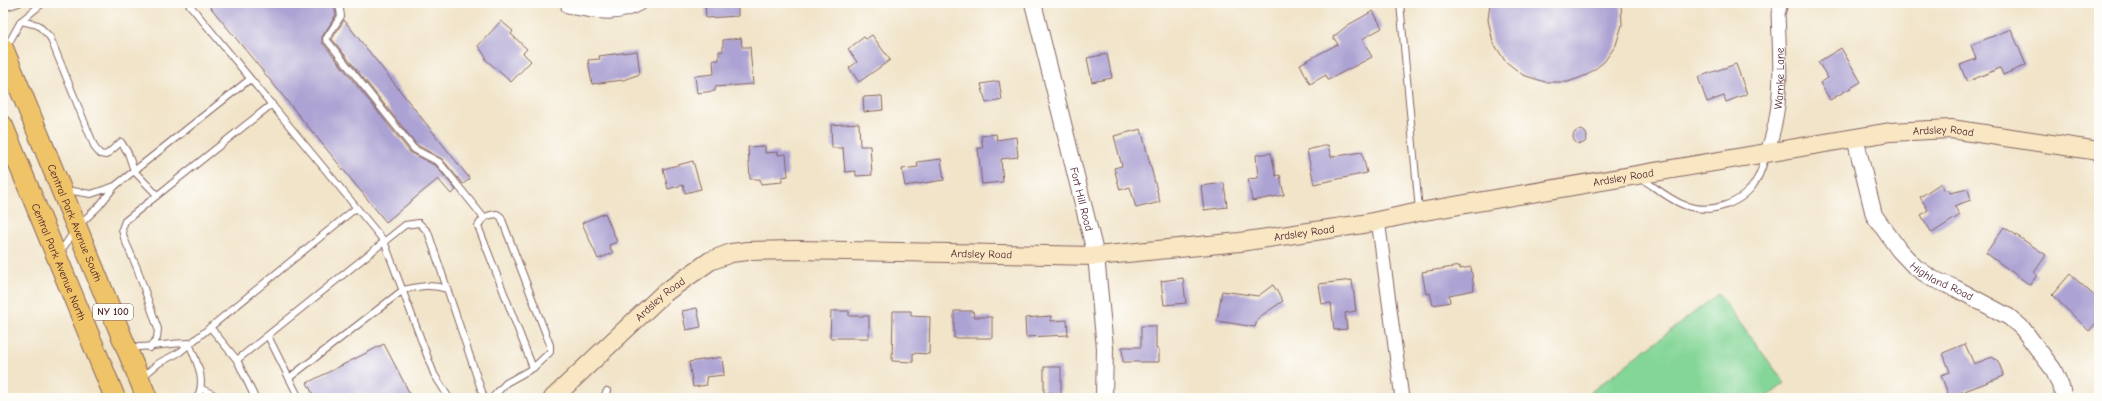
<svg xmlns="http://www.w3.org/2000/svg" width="2102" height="401" viewBox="0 0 2102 401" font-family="'Comic Neue',sans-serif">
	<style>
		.green { fill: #84d697; stroke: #677a61 }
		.building { fill: #aca2d3 }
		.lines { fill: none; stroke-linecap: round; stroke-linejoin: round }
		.service-casing { stroke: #846462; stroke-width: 8 }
		.minor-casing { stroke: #846462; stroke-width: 15 }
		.tertiary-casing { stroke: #846462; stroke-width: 18 }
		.secondary-casing { stroke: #846462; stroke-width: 20 }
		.primary-casing { stroke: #846462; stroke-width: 22 }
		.service { stroke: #fff; stroke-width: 6 }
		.minor { stroke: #fff; stroke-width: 13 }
		.tertiary { stroke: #fff; stroke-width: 16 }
		.secondary { stroke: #f9e7c3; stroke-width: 18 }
		.primary { stroke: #efc469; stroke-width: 20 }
		.labels { text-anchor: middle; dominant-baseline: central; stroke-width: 3; stroke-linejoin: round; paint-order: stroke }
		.shield { fill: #fdfcf7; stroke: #806168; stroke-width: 1 }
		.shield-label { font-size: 10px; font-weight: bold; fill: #4a1f2b }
		.street-label { font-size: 11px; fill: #4a1f2b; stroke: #fdfcf7 }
	</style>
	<rect width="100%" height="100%" fill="#fdfcf7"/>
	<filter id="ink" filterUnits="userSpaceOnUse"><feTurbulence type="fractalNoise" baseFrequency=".025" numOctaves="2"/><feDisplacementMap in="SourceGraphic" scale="8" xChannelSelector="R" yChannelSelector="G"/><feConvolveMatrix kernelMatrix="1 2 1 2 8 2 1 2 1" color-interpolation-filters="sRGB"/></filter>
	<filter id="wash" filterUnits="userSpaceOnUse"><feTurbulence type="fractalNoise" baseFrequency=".012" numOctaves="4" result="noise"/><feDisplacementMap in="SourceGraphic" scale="16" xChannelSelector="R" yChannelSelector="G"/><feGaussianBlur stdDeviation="0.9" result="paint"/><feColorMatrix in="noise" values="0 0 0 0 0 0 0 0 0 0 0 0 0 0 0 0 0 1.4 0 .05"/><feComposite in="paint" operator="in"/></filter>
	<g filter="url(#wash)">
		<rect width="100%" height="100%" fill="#f1e4c9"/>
		<polygon class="green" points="1718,294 1785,383 1766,398 1583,398"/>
		<g id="blocks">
			<g class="building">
				<polygon points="207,3 330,3 335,10 336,15 322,37 322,42 410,152 436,166 456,190 451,194 438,179 386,222"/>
				<polygon points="705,3 738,3 738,16 706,18"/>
				<polygon points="1490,3 1621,3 1622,25 1616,45 1604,62 1587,75 1568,82 1545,82 1523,75 1505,61 1493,42 1488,20"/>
				<polygon points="1373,11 1382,28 1362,39 1372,57 1328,80 1326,75 1310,84 1300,64 1338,44 1333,37 1348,25"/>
				<polygon points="344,20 470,179 463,184 442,159 417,145 332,39"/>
				<polygon points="501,21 513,31 511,34 527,49 523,53 531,61 511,82 485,59 486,57 478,46"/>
				<polygon points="2011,29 2026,65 2003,75 2000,68 1967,82 1960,65 1976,59 1971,45"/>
				<polygon points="872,35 890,60 859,82 849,68 857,62 848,49 864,37 866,39"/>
				<polygon points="741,38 742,47 750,47 753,84 715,87 715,91 697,93 695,76 714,74 713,60 719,60 719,51 723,51 723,40"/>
				<polygon points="1841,48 1861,82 1830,100 1820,83 1828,78 1818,62"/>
				<polygon points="637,51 640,74 623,80 592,84 588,60 600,59 599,56"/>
				<polygon points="1107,54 1112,78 1092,82 1087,58"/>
				<polygon points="1736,64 1747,94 1726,102 1724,96 1707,102 1698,77"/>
				<polygon points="999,81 1002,100 986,103 981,84"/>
				<polygon points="882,96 883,110 864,112 863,97"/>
				<polygon points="859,123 860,146 870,146 872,175 856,176 856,171 845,172 843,148 832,148 831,125"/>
				<polygon points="1141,129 1160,202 1136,208 1130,187 1120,190 1114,168 1122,166 1114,136"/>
				<circle cx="1580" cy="137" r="7"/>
				<polygon points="996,134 997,140 1016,137 1018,157 1001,159 1003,182 982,184 978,148 983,148 981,136"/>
				<polygon points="1328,145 1331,157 1362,152 1367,173 1314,184 1307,150"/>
				<polygon points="765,146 765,153 778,152 778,155 786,154 788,176 782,177 782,182 761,184 760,179 750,179 748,147"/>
				<polygon points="1271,153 1276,176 1280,175 1284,195 1252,201 1248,179 1258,178 1256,155"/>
				<polygon points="941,159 944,180 905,186 902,169 918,167 917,162"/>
				<polygon points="693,161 701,189 685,193 683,185 668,189 663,169"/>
				<polygon points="1224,183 1227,207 1204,210 1201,186"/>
				<polygon points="1941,183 1945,191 1948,189 1950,193 1968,189 1971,200 1954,206 1960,215 1932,233 1921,215 1928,210 1920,197"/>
				<polygon points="605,213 617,242 609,245 613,253 598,259 582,223"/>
				<polygon points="2004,227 2046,255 2034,273 2037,275 2030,285 1986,253"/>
				<polygon points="1460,266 1460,269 1471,267 1474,290 1449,295 1450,302 1433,305 1430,293 1426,294 1422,272"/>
				<polygon points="2070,274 2099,300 2099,320 2089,331 2052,295"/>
				<polygon points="1183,278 1186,303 1164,305 1161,281"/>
				<polygon points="1352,280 1356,311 1345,313 1347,329 1334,330 1331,303 1322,304 1319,284"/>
				<polygon points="1273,285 1283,301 1258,318 1255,327 1217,321 1222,291 1258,296"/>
				<polygon points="697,308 701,327 686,330 682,311"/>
				<polygon points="831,311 849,311 849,316 869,316 869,338 830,338"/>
				<polygon points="893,311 911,311 911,316 930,317 929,354 913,353 913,362 892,361"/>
				<polygon points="954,311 973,311 974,317 992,317 992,338 954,338"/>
				<polygon points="1051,316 1051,321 1067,320 1068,335 1026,337 1025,318"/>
				<polygon points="1141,326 1156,326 1156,349 1159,349 1159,362 1123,362 1122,347 1141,347"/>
				<polygon points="384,344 412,398 315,398 307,383"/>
				<polygon points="1965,344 1974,364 1992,357 1998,361 2004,376 1949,397 1941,375 1950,372 1943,353"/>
				<polygon points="722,357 724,375 706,377 707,385 693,387 689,362"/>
				<rect x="1044" y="367" width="17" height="26"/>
			</g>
		</g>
	</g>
	<g filter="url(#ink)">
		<use href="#blocks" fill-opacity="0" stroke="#846462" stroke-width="1"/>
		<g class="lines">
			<defs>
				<g id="service">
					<polyline points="188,3 384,241 434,374 449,398"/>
					<polyline points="339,3 341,16 326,39 414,149 439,162 484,218"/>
					<polyline points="1400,3 1419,210"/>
					<polyline points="3,8 19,3"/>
					<polyline points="21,21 38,25 50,37 95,148 100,154 106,155 121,142 128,153 134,171 157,195"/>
					<polyline points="6,48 21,21 43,3"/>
					<path d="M1642,179C1656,188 1669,199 1684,205C1710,215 1744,204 1757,179C1761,172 1763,164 1766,156"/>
					<polyline points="66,190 91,194 115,186"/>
					<path d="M497,214L501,217L550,345V352L533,368L478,226C483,217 487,215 497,214Z"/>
					<polyline points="59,254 77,227 99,206 115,186 250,79"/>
					<polyline points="210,327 237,360 405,225 419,223 428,232 484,398"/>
					<polyline points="268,336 299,398"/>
					<path d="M189,343C196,361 207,380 197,398"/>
					<path d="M129,347C149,348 168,343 189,343"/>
					<polyline points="150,348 157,338 158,329 137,268 124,238 122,229 125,221 272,104"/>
					<polyline points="237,360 255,398"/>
					<polyline points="141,378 159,363 180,352 356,208"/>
					<path d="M289,378L403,290C419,286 431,284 447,289"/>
					<polyline points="202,389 221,398"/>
					<polyline points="492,398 506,383 533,368"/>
					<polyline points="603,398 607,391"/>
				</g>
				<g id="minor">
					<path d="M568,7C597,11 614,18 641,3"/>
					<path id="s1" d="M1767,152C1784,106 1780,62 1778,14L1781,3"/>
					<polyline points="1378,220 1402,398"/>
				</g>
				<g id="tertiary">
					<path id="s2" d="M1033,3L1096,256L1105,348L1104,398"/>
					<path id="s3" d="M1855,138L1874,215L1899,250L1915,267L1933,279L1955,288L2009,317L2022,328L2053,369L2061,387L2064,398"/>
				</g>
				<g id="secondary">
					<path id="s4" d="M553,398L663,294L710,261L731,253L748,251L797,250L1096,256L1240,242L1363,224L1419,212L1890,132L1951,129L2099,151"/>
				</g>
				<g id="primary">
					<path id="s5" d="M3,48L147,398"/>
					<path id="s6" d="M3,126L115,398"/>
				</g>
			</defs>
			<use href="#service" class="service-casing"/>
			<use href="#minor" class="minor-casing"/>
			<use href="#tertiary" class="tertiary-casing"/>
			<use href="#secondary" class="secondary-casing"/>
			<use href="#primary" class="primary-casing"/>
			<use href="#service" class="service"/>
			<use href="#minor" class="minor"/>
			<use href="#tertiary" class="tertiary"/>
			<use href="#secondary" class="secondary"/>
			<use href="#primary" class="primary"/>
		</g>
	</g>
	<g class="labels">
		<rect class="shield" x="93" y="304" width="40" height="16" rx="3"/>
		<g class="shield-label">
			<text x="113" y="312">NY 100</text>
		</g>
		<g class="street-label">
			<text stroke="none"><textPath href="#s1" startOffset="75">Warnke Lane</textPath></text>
			<text stroke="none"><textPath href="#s4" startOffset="1454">Ardsley Road</textPath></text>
			<text stroke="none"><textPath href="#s4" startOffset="1130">Ardsley Road</textPath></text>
			<text stroke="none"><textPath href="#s2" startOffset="202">Fort Hill Road</textPath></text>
			<text stroke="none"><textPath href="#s5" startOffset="189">Central Park Avenue South</textPath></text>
			<text stroke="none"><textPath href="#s4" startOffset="806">Ardsley Road</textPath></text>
			<text stroke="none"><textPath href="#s4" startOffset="482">Ardsley Road</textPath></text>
			<text stroke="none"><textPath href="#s6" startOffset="147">Central Park Avenue North</textPath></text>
			<text stroke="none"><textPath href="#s3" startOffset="176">Highland Road</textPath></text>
			<text stroke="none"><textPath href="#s4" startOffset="146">Ardsley Road</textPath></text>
		</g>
	</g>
	<rect width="2102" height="401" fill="none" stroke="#fdfcf7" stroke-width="16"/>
</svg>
